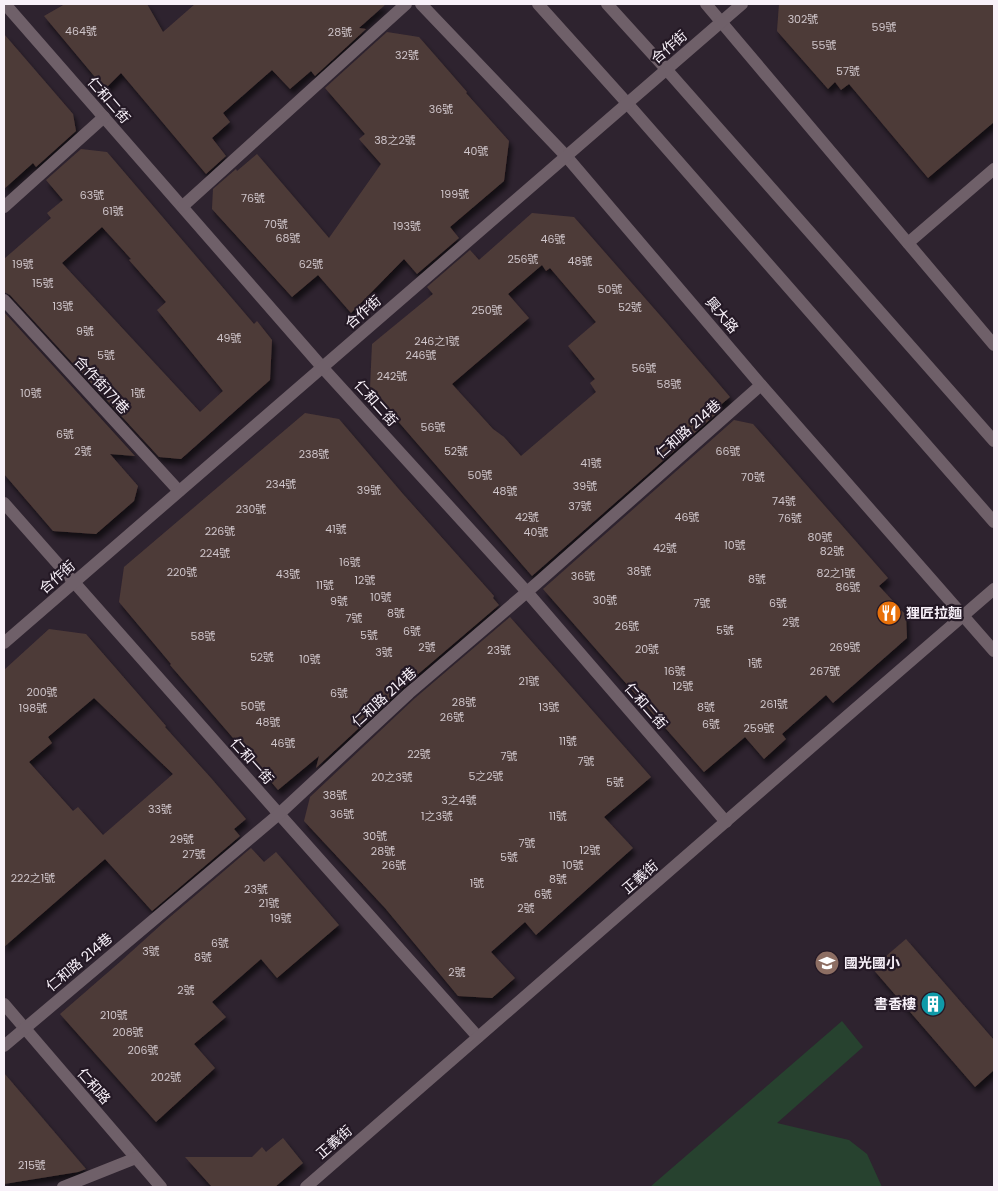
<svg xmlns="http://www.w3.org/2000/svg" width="998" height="1191" viewBox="0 0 998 1191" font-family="Poppins,'Noto Sans TC',sans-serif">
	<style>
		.green { fill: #27422f }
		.building { fill: #4e3b38; fill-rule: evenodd; filter: url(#shadow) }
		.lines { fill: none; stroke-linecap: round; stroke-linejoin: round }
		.minor { stroke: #6f6069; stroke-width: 12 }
		.labels { text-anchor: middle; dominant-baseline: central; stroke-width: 4.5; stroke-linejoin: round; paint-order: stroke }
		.number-label { font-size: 11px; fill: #cec4c9 }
		.street-label { font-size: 14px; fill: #f8f1f9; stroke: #241925 }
		.poi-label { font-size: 14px; font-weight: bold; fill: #f8f1f9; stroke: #241925; text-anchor: start }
	</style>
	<defs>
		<filter id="shadow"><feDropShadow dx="3" dy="5.5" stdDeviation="2.5" flood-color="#0009"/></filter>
	</defs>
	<rect width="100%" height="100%" fill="#2e232f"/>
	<polygon class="green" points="842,1021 863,1047 777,1123 849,1140 867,1154 882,1187 650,1187"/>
	<g class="building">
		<polygon points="65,4 147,4 163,32 195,4 386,4 359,28 366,29 315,76 311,71 290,89 272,70 223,113 230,122 212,138 226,156 206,174 121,73 105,89 44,16"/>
		<polygon points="779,4 994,4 994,122 928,178 849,84 841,90 835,82 828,89 777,31"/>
		<polygon points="387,32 419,37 467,92 466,93 509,141 504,181 450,227 459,238 417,274 404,259 351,313 318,275 292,297 212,209 213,189 236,169 237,171 257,154 329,238 381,164 359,139 365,134 325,88"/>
		<polygon points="4,34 73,114 76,131 36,167 33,163 4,189"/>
		<path d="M81,149L107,152L254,324L257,321L272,340L270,380L181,459L159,457L10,295L4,292V259L51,218L47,213L63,200L46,180ZM102,227L131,259L129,260L166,302L157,310L223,391L200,412L62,263Z"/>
		<path d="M532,213L574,217L665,321L730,397L710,414L715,415L532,576L370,389L372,344L433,294L427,287L470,250L479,260ZM542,265L546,271L550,268L596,322L568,346L595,379L590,383L596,392L521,456L504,437L493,429L452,384L529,318L508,294Z"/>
		<polygon points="4,312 135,456 110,454 138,486 134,501 96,534 53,531 4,474"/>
		<polygon points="305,413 339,419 403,494 494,596 493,598 499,605 403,687 316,768 319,756 278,790 170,665 171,664 119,602 124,567"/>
		<polygon points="734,420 753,424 888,578 879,586 906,615 907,638 833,703 826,695 782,734 786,739 764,759 745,737 704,772 543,589"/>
		<polygon points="510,617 651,777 604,817 633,848 536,935 525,922 491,952 515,978 492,998 458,996 385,908 304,821 310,797 414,699"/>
		<path d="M49,629L86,634L166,726L165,727L211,778L246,819L234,829L240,836L152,911L105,859L4,947V670ZM94,698L173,774L103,835L78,807L73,811L29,762L52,743L48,737Z"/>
		<polygon points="251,848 264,862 276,852 339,925 277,978 261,959 212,1002 226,1017 194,1044 215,1068 156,1122 60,1014 121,961 163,923"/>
		<polygon points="906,939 994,1040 994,1070 975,1087 872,968"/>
		<polygon points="4,1073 86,1169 78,1172 4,1184"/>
		<polygon points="283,1138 303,1163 275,1187 212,1187 185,1157 252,1157 262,1147 266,1152"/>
	</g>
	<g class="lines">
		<g class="minor">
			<polyline points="5,4 322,367 527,592 726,822"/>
			<polyline points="421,4 566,156 761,385 994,651"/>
			<polyline points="538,4 627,103 994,522"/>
			<polyline points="607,4 666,69 994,441"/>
			<polyline points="706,4 994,345"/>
			<polyline points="183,206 406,4"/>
			<polyline points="4,207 104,117"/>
			<polyline points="908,243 994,169"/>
			<polyline points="4,300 179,491"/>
			<polyline points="4,503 279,814 478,1037"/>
			<polyline points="4,643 742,4"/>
			<polyline points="4,1004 161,1187"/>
			<polyline points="4,1046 279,814 409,693 527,592 761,385"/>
			<polyline points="63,1187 136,1158"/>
			<polyline points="306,1187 839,723 994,589"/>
		</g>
	</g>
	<defs>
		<symbol id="restaurant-disc" viewBox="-11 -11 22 22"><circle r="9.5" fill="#e8710a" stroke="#241925"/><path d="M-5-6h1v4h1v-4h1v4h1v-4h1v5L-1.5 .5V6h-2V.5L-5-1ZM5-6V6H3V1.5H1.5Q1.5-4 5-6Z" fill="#fff"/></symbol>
		<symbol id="school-disc" viewBox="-11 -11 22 22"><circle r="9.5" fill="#8d6e63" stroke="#241925"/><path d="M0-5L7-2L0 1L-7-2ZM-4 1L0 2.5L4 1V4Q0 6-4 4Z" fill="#fff"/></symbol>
		<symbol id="building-disc" viewBox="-11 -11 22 22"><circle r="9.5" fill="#0f9aa8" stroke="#241925"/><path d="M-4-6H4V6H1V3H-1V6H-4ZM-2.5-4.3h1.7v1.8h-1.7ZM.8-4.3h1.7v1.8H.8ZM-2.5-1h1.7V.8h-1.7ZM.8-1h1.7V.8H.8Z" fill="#fff"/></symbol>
	</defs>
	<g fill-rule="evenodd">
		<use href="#restaurant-disc" x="875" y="599" width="28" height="28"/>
		<use href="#school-disc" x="813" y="949" width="28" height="28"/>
		<use href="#building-disc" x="919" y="990" width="28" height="28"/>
	</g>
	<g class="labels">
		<g class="number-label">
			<text x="803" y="19">302號</text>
			<text x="884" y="27">59號</text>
			<text x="81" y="31">464號</text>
			<text x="340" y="32">28號</text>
			<text x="824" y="45">55號</text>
			<text x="407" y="55">32號</text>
			<text x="848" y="71">57號</text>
			<text x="441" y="109">36號</text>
			<text x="395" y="140">38之2號</text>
			<text x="476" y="151">40號</text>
			<text x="455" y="194">199號</text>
			<text x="92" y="195">63號</text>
			<text x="253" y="198">76號</text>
			<text x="113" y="211">61號</text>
			<text x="276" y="224">70號</text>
			<text x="407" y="226">193號</text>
			<text x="288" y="238">68號</text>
			<text x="553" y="239">46號</text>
			<text x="523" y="259">256號</text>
			<text x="580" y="261">48號</text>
			<text x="23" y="264">19號</text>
			<text x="311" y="264">62號</text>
			<text x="43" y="283">15號</text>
			<text x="610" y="289">50號</text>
			<text x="63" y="306">13號</text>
			<text x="630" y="307">52號</text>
			<text x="487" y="310">250號</text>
			<text x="85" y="331">9號</text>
			<text x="229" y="338">49號</text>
			<text x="437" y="341">246之1號</text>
			<text x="106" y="355">5號</text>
			<text x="421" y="355">246號</text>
			<text x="644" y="368">56號</text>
			<text x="392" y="376">242號</text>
			<text x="669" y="384">58號</text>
			<text x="31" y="393">10號</text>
			<text x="138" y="393">1號</text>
			<text x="433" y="427">56號</text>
			<text x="65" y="434">6號</text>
			<text x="83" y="451">2號</text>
			<text x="456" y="451">52號</text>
			<text x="728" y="451">66號</text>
			<text x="314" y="454">238號</text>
			<text x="591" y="463">41號</text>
			<text x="480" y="475">50號</text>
			<text x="753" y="477">70號</text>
			<text x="281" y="484">234號</text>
			<text x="585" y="486">39號</text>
			<text x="369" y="490">39號</text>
			<text x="505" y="491">48號</text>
			<text x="784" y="501">74號</text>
			<text x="580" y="506">37號</text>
			<text x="251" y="509">230號</text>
			<text x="527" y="517">42號</text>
			<text x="687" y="517">46號</text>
			<text x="790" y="518">76號</text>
			<text x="336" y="529">41號</text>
			<text x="220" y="531">226號</text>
			<text x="536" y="532">40號</text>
			<text x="820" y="537">80號</text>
			<text x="735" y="545">10號</text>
			<text x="665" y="548">42號</text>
			<text x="832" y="551">82號</text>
			<text x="215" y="553">224號</text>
			<text x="350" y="562">16號</text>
			<text x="639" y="571">38號</text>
			<text x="182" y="572">220號</text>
			<text x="836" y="573">82之1號</text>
			<text x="288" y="574">43號</text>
			<text x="583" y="576">36號</text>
			<text x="757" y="579">8號</text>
			<text x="365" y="580">12號</text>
			<text x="325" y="585">11號</text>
			<text x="848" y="587">86號</text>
			<text x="381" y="597">10號</text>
			<text x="605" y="600">30號</text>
			<text x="339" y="601">9號</text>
			<text x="702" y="603">7號</text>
			<text x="778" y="603">6號</text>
			<text x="396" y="613">8號</text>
			<text x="354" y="618">7號</text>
			<text x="791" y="622">2號</text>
			<text x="627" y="626">26號</text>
			<text x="725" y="630">5號</text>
			<text x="412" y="631">6號</text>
			<text x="369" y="635">5號</text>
			<text x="203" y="636">58號</text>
			<text x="427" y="647">2號</text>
			<text x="845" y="647">269號</text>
			<text x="647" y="649">20號</text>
			<text x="499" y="650">23號</text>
			<text x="384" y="652">3號</text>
			<text x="262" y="657">52號</text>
			<text x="310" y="659">10號</text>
			<text x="755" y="663">1號</text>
			<text x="675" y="671">16號</text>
			<text x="825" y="671">267號</text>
			<text x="529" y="681">21號</text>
			<text x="683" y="686">12號</text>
			<text x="42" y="692">200號</text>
			<text x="339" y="693">6號</text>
			<text x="464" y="702">28號</text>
			<text x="774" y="704">261號</text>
			<text x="253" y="706">50號</text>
			<text x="549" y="707">13號</text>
			<text x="706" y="707">8號</text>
			<text x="33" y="708">198號</text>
			<text x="452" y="717">26號</text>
			<text x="268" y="722">48號</text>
			<text x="711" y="724">6號</text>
			<text x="759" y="728">259號</text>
			<text x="568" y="741">11號</text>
			<text x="283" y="743">46號</text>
			<text x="419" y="754">22號</text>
			<text x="509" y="756">7號</text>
			<text x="586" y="761">7號</text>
			<text x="486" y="776">5之2號</text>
			<text x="392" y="777">20之3號</text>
			<text x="615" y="782">5號</text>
			<text x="335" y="795">38號</text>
			<text x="459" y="800">3之4號</text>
			<text x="160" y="809">33號</text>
			<text x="342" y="814">36號</text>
			<text x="437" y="816">1之3號</text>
			<text x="558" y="816">11號</text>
			<text x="375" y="836">30號</text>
			<text x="182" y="839">29號</text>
			<text x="527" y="843">7號</text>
			<text x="590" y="850">12號</text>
			<text x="383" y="851">28號</text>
			<text x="194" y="854">27號</text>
			<text x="509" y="857">5號</text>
			<text x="394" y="865">26號</text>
			<text x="573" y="865">10號</text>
			<text x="33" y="878">222之1號</text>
			<text x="558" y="879">8號</text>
			<text x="477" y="883">1號</text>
			<text x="256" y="889">23號</text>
			<text x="543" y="894">6號</text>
			<text x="269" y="903">21號</text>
			<text x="526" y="908">2號</text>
			<text x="281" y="918">19號</text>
			<text x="220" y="943">6號</text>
			<text x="151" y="951">3號</text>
			<text x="203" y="957">8號</text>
			<text x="457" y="972">2號</text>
			<text x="186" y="990">2號</text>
			<text x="114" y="1015">210號</text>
			<text x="128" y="1032">208號</text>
			<text x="143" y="1050">206號</text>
			<text x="166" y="1077">202號</text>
			<text x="32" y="1165">215號</text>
		</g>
		<g class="street-label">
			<text transform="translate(669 47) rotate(-41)">合作街</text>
			<text transform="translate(109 100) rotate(49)">仁和二街</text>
			<text transform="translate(363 312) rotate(-41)">合作街</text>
			<text transform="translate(722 315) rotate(50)">興大路</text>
			<text transform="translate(102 385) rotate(47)">合作街171巷</text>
			<text transform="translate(376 403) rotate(48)">仁和二街</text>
			<text transform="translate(688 429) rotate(-41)">仁和路 214巷</text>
			<text transform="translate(57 577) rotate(-41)">合作街</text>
			<text transform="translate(384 697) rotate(-42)">仁和路 214巷</text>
			<text transform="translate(646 706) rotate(49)">仁和二街</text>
			<text transform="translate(252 761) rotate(48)">仁和一街</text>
			<text transform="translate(640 877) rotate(-41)">正義街</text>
			<text transform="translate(79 962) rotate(-40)">仁和路 214巷</text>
			<text transform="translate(94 1086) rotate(49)">仁和路</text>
			<text transform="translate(334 1142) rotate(-41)">正義街</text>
		</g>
		<g class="poi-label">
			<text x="906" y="613">狸匠拉麵</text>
			<text x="844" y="963">國光國小</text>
			<text x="916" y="1004" text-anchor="end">書香樓</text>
		</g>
	</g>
	<rect width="998" height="1191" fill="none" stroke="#f8f1f9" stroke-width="10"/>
</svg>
